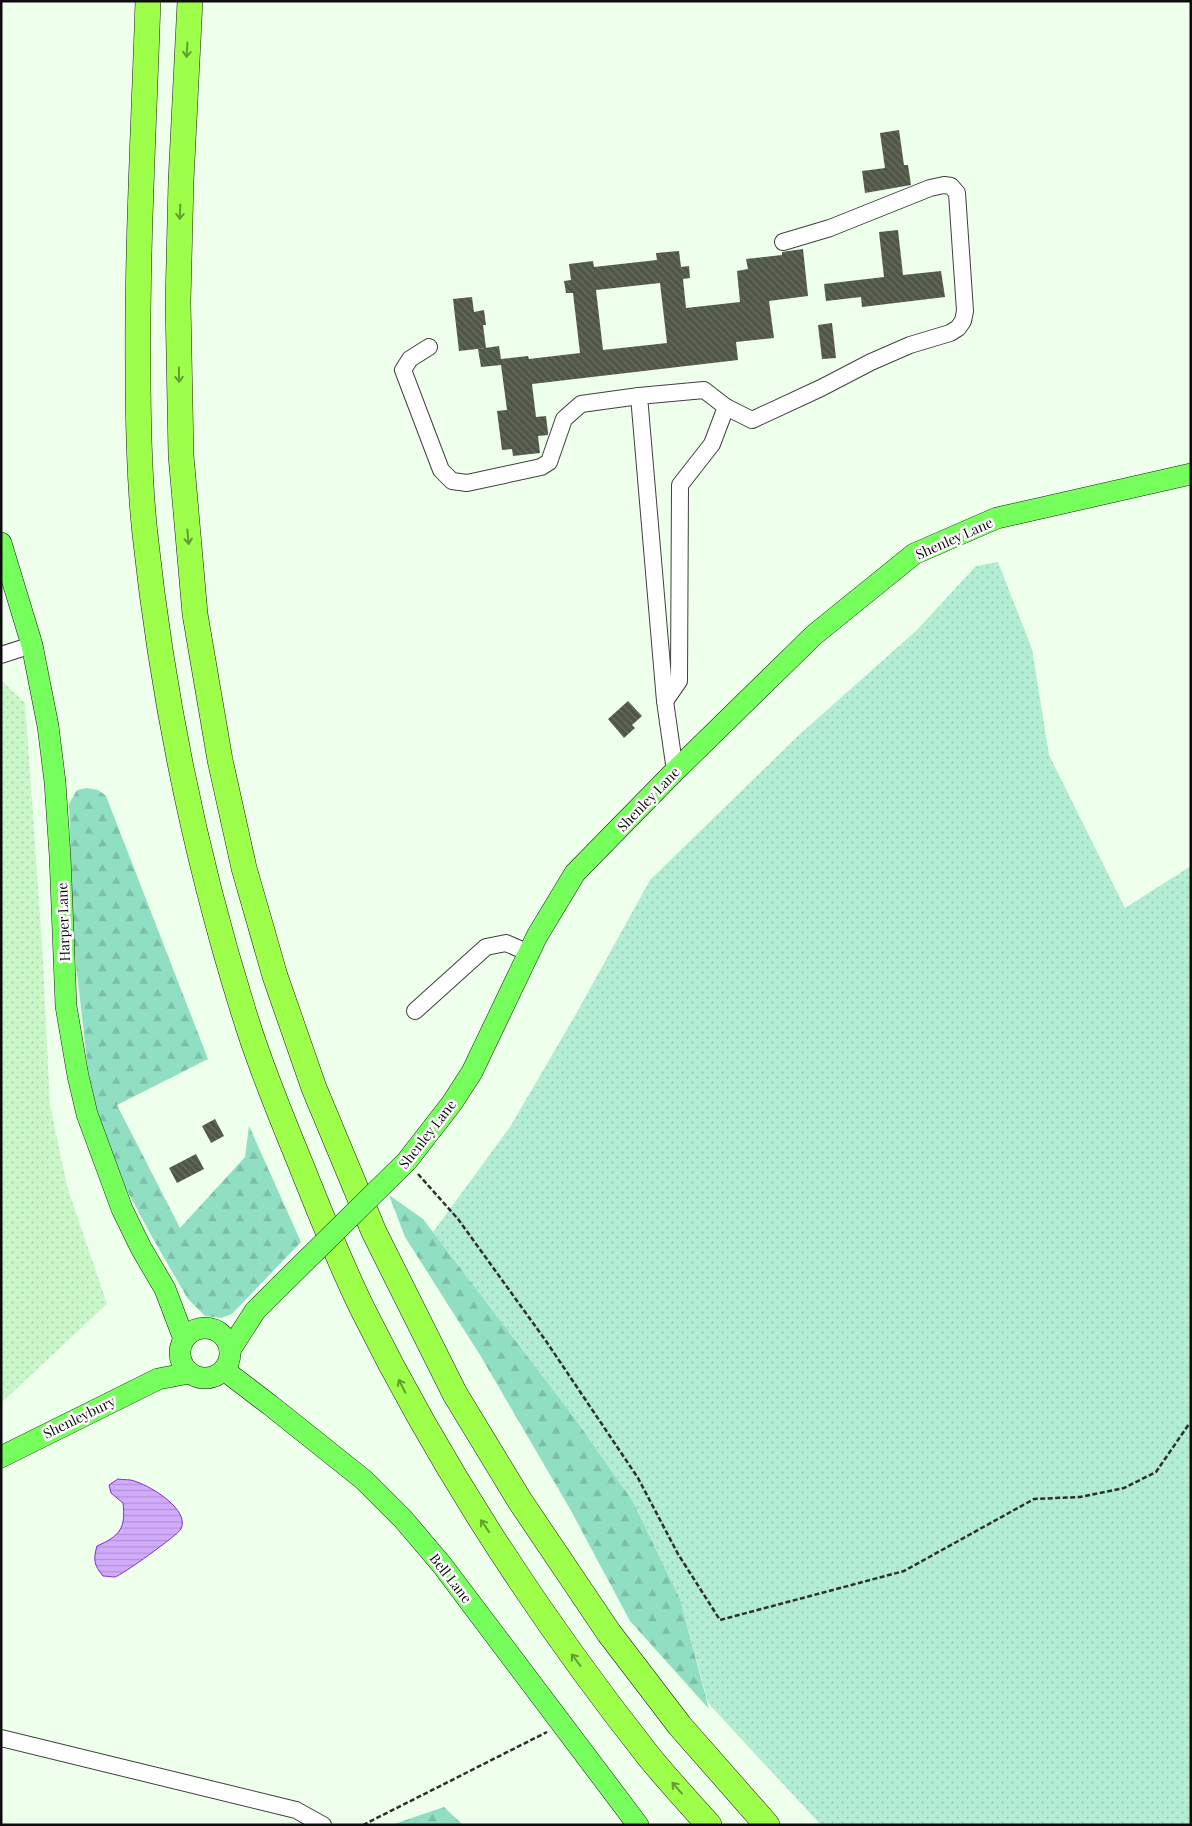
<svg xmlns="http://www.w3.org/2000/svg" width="1192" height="1826" viewBox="0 0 1192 1826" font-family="'Playfair Display',serif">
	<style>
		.farmland { fill: url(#farmland-dots) }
		.grass { fill: url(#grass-dots) }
		.forest { fill: url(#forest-firs) }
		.water { fill: url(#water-rules); stroke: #802dd8 }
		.building { fill: url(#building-back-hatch); fill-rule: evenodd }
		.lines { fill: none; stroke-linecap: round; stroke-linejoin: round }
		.minor-casing { stroke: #404040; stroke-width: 18 }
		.major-casing { stroke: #1e1e1e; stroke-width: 22 }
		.highway-casing { stroke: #1e1e1e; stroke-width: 26 }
		.path { stroke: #2f2f2f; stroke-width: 2.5; stroke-dasharray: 5 2.5; stroke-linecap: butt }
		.minor { stroke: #fff; stroke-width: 16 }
		.major { stroke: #76ff5c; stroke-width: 21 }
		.highway { stroke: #9dff4a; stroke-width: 25 }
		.major-bridge-casing { stroke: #1e1e1e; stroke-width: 22; stroke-linecap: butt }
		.major-bridge { stroke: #76ff5c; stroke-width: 21 }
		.oneway { stroke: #639e32 }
		.labels { text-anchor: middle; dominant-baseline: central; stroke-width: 5; stroke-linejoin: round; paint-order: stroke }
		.street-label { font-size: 14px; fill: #0d0d0d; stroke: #fff }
	</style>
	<defs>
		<pattern id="farmland-dots" width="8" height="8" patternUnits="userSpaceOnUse" patternTransform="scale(1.25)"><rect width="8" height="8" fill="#caf7ca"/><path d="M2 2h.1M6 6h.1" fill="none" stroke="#acd3ac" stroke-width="1.8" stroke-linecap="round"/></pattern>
		<pattern id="grass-dots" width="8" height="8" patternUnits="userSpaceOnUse" patternTransform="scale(1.25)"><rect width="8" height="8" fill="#b3edd4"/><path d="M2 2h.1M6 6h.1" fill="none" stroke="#99cab5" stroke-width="1.8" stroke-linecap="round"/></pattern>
		<pattern id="forest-firs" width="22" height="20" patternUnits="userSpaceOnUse" patternTransform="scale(1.25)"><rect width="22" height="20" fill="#91dfc2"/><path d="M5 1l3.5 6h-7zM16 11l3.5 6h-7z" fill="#7cbea6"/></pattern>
		<pattern id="water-rules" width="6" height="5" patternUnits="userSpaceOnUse" patternTransform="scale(1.25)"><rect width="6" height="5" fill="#d1acfb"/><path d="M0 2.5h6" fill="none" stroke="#b293d6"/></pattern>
		<pattern id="building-back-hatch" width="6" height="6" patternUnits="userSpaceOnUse" patternTransform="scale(1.25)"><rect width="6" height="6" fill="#505648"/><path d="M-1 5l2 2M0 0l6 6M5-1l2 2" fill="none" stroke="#6a6e64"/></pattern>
	</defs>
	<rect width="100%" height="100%" fill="#eeffec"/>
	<polygon class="farmland" points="1,680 25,703 42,943 50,1104 67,1186 107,1304 1,1403"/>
	<polygon class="grass" points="998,562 1032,649 1049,755 1125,908 1191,866 1191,1825 821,1825 708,1703 680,1599 632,1500 573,1416 433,1232 510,1127 576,1014 650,880 799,735 917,630 976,566"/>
	<g class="forest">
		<polygon points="87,788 98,790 106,796 208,1059 117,1105 180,1228 245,1157 249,1126 301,1242 232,1314 221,1318 205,1316 188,1299 152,1237 121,1179 100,1124 88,1069 74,947 69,804 77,790"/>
		<polygon points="389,1195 423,1219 573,1416 632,1500 680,1599 709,1709 630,1621 570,1509 480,1355 405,1237"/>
		<polygon points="444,1807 463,1825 391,1825"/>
	</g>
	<path class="water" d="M118,1479C124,1480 131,1479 137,1482C152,1487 190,1510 181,1529C178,1535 122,1575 115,1577C112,1577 107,1576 103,1576C94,1565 93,1560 97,1546C120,1536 126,1528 123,1503L111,1493L109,1485Z"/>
	<g class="building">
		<polygon points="899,130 904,165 908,165 911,185 865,193 862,171 885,168 880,133"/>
		<polygon points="898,230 903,275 941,271 945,297 862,307 861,297 826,301 824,284 884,277 879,232"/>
		<path d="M803,249L808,296L769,301L774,338L736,342L738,360L532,384L536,417L546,416L548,433V435L538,436L540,453L513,456L512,449L502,450L497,411L507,410L501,365L481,367L478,349L499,346L501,359L528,356L529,359L580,353L573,293H566L564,281L571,280L569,264L593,261L594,267L657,260L656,253L679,251L681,267L689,266L690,278L683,279L686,308L740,302L737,271L748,269L746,259L782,255V252ZM660,283L667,343L603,350L596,290Z"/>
		<polygon points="472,297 474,312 484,310 486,325 483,325 486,348 459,351 453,299"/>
		<polygon points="832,323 836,358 822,359 818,325"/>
		<polygon points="628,701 642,716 632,725 635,728 624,738 608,719"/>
		<polygon points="215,1119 224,1136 211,1143 202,1126"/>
		<polygon points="196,1154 204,1169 177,1183 169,1168"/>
	</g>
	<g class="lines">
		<defs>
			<g id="minor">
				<polyline points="429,347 410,359 403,370 441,470 452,481 467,483 541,467 549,462 564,419 581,404 639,396"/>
				<polyline points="1,655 32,645"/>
				<polyline points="665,701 679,681 680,485 712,444 726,407"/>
				<polyline points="675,771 665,701 639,396 704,390 726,407 752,420 821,388 871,362 910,345 950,333 958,328 963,321 965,311 957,193 951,186 944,185 930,188 830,228 783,242"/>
				<polyline points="415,1011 486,947 506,943 529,953"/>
				<polyline points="1,1738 296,1810 323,1825"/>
			</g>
			<g id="major">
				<polyline points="1,543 32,645 48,726 55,782 60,856 66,1006 78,1076 87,1114 122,1209 141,1248 165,1289 184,1339"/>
				<polyline points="407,1161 452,1103 472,1072 537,936 575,873 675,771 814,635 914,554 997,518 1191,474"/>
				<circle cx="205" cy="1353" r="25"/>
				<polyline points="230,1350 255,1311 280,1286"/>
				<polyline points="224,1370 270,1405 364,1480 403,1519 442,1565 638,1825"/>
				<polyline points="1,1457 158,1379 189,1373"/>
			</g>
			<g id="highway">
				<path d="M148,1C144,123 137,245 138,366C138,422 139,479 145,534C163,701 197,866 248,1026C263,1073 282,1119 301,1165C320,1213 340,1263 363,1310C442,1469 540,1619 650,1758C669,1781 689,1803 709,1825"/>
				<polyline points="190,1 181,181 178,302 181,455 195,614 220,760 244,868 275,976 314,1088 374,1232 455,1394 520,1501 609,1633 680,1726 767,1825"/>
			</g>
		</defs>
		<use href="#minor" class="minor-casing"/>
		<use href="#major" class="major-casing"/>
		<use href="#highway" class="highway-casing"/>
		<g class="path">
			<polyline points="418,1174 458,1219 546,1341 638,1478 678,1554 720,1620 904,1571 1034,1499 1080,1497 1124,1488 1156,1472 1189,1424 1191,1425"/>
			<polyline points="363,1825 547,1732"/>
		</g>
		<use href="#minor" class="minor"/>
		<use href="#major" class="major"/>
		<use href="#highway" class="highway"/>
		<defs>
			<polyline id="major-bridge" points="280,1286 407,1161"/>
		</defs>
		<use href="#major-bridge" class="major-bridge-casing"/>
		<use href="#major-bridge" class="major-bridge"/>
	</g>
	<defs><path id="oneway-shaft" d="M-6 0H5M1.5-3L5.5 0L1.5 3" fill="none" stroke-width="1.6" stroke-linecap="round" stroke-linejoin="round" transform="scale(1.25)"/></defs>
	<g class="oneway">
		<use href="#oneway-shaft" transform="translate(187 50) rotate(93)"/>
		<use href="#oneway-shaft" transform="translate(180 212) rotate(92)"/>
		<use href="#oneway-shaft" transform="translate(179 375) rotate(89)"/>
		<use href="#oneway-shaft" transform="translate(188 537) rotate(85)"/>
		<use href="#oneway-shaft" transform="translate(402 1386) rotate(-117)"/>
		<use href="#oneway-shaft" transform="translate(485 1526) rotate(-124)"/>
		<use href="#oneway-shaft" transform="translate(576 1660) rotate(-127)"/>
		<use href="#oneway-shaft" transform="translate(677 1788) rotate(-131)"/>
	</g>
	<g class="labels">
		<g class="street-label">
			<text transform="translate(954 538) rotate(-24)">Shenley Lane</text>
			<text transform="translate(648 799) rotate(-46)">Shenley Lane</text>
			<text transform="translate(63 922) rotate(-92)">Harper Lane</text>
			<text transform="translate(427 1134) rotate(-52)">Shenley Lane</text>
			<text transform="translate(79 1417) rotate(-26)">Shenleybury</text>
			<text transform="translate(451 1578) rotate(52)">Bell Lane</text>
		</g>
	</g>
	<rect width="1192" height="1826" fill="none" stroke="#0d0d0d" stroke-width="5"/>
</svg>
